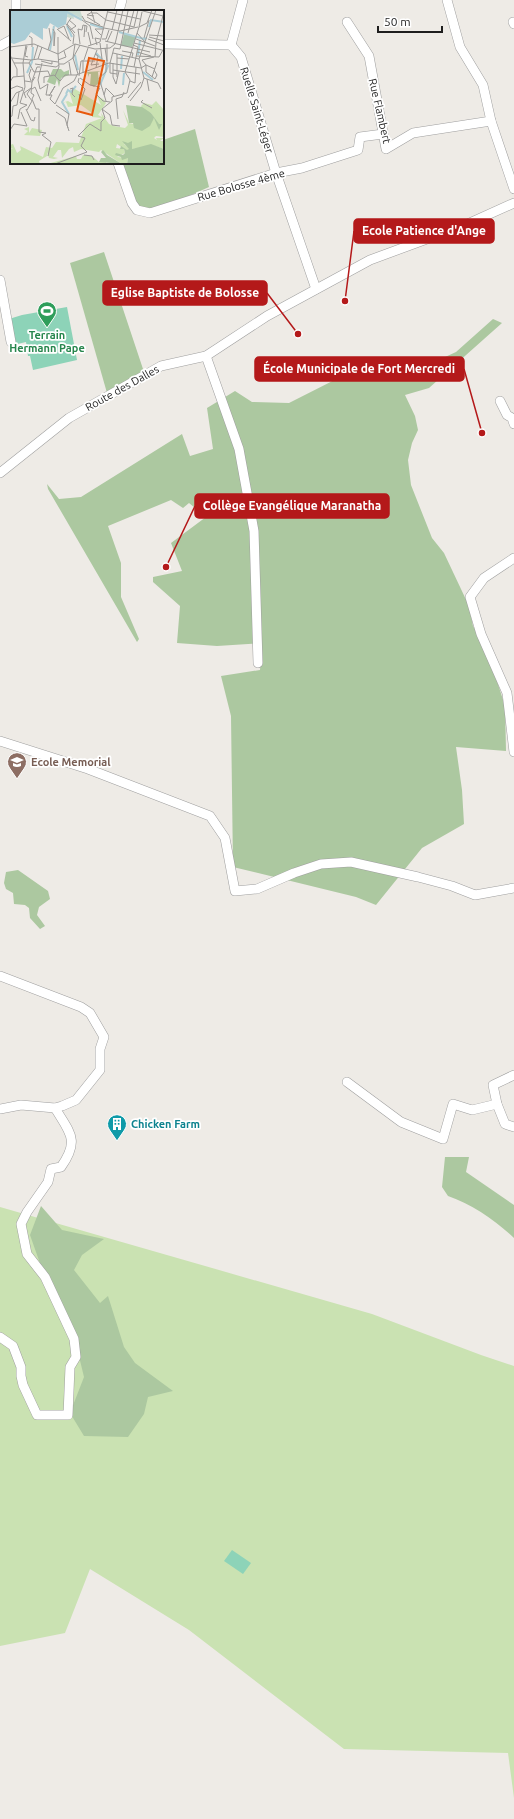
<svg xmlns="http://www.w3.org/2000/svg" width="514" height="1819" viewBox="0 0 514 1819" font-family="Ubuntu,sans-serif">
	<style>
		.grass { fill: #cae2b2 }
		.forest { fill: #acc8a0 }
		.pitch { fill: #8dd3b8 }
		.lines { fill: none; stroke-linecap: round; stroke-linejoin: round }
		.minor-casing { stroke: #9f9f9f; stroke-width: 10 }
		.minor { stroke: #fff; stroke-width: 9 }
		.labels { text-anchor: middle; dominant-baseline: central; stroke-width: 3.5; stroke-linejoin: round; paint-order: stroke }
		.street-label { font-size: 11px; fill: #1e1e1e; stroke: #fff }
		.leisure-label { font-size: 11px; font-weight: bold; fill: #27864d; stroke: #fff }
		.education-label { font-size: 11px; font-weight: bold; fill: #785e54; stroke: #fff; text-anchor: start }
		.culture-label { font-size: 11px; font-weight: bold; fill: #0d838f; stroke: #fff; text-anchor: start }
		.inset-river { fill: none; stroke: #abcdd6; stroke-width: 2 }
		.inset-road { fill: none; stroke: #9b9996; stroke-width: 1 }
		.view { fill: #e8590c; fill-opacity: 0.15; stroke: #e8590c; stroke-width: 2 }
		.inset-edge { fill: none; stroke: #1e1e1e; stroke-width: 2 }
		.leader { fill: none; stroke: #b4191a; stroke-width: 1.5 }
		.callout-dot { fill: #b4191a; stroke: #fff; stroke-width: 1.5 }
		.callout { fill: #b4191a; stroke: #b4191a; stroke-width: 1.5 }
		.callout-label { font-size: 12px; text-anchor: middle; font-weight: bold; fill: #fff }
	</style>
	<rect width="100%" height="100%" fill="#eeebe6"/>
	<polygon class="grass" points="0,1207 372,1314 481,1355 514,1366 514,1798 508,1753 344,1749 189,1630 90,1569 65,1633 0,1646"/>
	<g class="forest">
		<polygon points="195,129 209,187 153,212 132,203 121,163 163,163 163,140"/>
		<polygon points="104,252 145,375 107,393 70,263"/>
		<polygon points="493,319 502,323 429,388 405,395 415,416 418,430 412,443 408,460 411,485 432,538 444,553 469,606 473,626 487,650 505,706 506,751 456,747 462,790 464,824 422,848 376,905 356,897 233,867 231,716 221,676 260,670 262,643 217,646 177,643 180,606 153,582 153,577 182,571 171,543 206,517 189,503 183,508 171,500 108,526 121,563 121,597 139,639 137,642 48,489 47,484 59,499 81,497 182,434 190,456 213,449 207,408 235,391 252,402 289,403 374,360 418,366 432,363 456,352"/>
		<polygon points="18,870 48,891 50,899 39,907 37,915 45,926 40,929 30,918 29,908 25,905 14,904 13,893 6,889 4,883 6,872"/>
		<path d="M445,1157H469L466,1172L514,1205V1238C496,1221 472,1204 448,1196L442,1187Z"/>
		<polygon points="41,1206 62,1230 104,1239 82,1255 74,1270 100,1303 108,1296 124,1347 135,1363 173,1391 148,1397 144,1414 128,1437 84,1436 70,1413 84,1377 76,1344 42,1269 30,1235"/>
	</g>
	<g class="pitch">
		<polygon points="67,307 77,360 33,370 30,356 28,356 26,342 13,345 9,319 22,315"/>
		<polygon points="232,1550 251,1563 243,1574 224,1561"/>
	</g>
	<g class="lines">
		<defs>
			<g id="minor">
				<polyline points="447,0 460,47 483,85 491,121 514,189"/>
				<polyline points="16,11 16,0"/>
				<polyline points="119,11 122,0"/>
				<polyline points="347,22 369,56 386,149 413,133 491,121"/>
				<polyline points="513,22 514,24"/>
				<polyline points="163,44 231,45"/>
				<polyline points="231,45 241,57 276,173 316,289"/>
				<polyline points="231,45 243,0"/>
				<polyline points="0,46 11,40"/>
				<polyline points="118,163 132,203 137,210 150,213 276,173 302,168 358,150 360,137 383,134"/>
				<polyline points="0,280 11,342"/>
				<polyline points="206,356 239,449 254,531 258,663"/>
				<polyline points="500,401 507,415 512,418 514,424"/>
				<polyline points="0,473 69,418 161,366 206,356 267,316 370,260 465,225 514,203"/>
				<polyline points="514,558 484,578 470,597 481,634 507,693 514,752"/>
				<polyline points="0,741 88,769 210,816 225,838 235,891 257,889 294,873 321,864 351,862 418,877 452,886 475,895 514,888"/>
				<polyline points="0,976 81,1007 90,1013 104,1037 100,1049 100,1070 76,1100 62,1106 55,1108 21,1105 0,1109"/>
				<polyline points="514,1075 493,1085 497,1104 505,1124 514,1127"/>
				<polyline points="347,1082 401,1122 443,1139 453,1104 472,1110 497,1104"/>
				<path d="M0,1337L13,1346L21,1367V1376L23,1385L37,1415H68L70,1367L76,1357L74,1339L45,1277L27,1254L21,1224L27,1212L48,1182L51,1169L61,1167C80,1140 70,1133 55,1108"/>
			</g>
		</defs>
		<use href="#minor" class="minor-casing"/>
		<use href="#minor" class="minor"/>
	</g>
	<defs>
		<symbol id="stadium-pin" viewBox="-11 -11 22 30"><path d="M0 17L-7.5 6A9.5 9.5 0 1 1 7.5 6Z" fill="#2e9e5b" stroke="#fff"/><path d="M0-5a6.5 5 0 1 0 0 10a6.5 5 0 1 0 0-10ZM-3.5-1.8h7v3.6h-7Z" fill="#fff"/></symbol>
		<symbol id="school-pin" viewBox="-11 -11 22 30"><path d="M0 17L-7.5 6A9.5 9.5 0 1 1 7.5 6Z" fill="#8d6e63" stroke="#fff"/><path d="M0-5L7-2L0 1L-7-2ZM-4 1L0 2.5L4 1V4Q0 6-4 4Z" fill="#fff"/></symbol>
		<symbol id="building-pin" viewBox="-11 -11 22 30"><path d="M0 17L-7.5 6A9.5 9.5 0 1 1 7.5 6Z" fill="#0f9aa8" stroke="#fff"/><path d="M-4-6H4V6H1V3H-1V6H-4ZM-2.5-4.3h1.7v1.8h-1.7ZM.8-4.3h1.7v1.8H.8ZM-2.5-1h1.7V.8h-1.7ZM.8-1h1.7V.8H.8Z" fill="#fff"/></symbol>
	</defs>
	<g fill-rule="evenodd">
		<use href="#stadium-pin" x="36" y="300" width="22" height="30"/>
		<use href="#school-pin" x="6" y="751" width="22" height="30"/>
		<use href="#building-pin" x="106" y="1113" width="22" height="30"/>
	</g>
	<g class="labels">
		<g class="street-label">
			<text transform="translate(257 110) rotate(73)">Ruelle Saint-Léger</text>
			<text transform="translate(380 111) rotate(77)">Rue Flambert</text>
			<text transform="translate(241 185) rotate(-16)">Rue Bolosse 4ème</text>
			<text transform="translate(122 388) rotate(-29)">Route des Dalles</text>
		</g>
		<g class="leisure-label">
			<text x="47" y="335">Terrain<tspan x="47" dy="13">Hermann Pape</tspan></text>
		</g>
		<g class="education-label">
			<text x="31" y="762">Ecole Memorial</text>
		</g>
		<g class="culture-label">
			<text x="131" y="1124">Chicken Farm</text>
		</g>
	</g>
	<g transform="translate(10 10)">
		<rect width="154" height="154" fill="#eeebe6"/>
		<path d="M65,79L91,95L87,86L93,89L96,93L88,105L92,107L91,103L99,114L104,116L115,118L118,115L113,100L119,113L136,117L144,108L141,103L133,100L131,96L134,93L142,95L146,91L154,100V127L146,126L144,128L147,130L146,128H154L150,131H154V139L145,136L122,139V134H114L120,139L117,141L107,134L106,138L114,139L115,143L107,147L118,148L117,154H112L91,140L89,142L71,139L64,142L63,137L59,139L52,148L51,140H48L43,147L48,148L44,149L39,148L37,142V146L29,151L30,154H0V140L3,138L0,139V135L3,134L7,143L11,140L10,136L33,147L36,137L42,138L46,132L69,133L76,114L92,108L82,107V103L71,95L58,97L56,92L48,94L58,91L63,94L59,81ZM19,117V123L22,118L32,120L30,126L14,125L18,121L14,119ZM73,145L82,146L89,152L96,151V153L37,154L66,146L67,149H71Z" fill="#cae2b2"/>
		<path d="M43,59H51L54,62L59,60V65L51,68L49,77L47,69L45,75L37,72ZM91,61L88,62L89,73L84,77L80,75L81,64H79V67L77,62ZM116,95L132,97L141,103L149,114H152L149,120L144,108L140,116L132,121L124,118L123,113H119ZM112,131L118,133L122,131V139L141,134L154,139V154H117L118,148L112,150L111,147L105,145L106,143L113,145L115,143L114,139H110L111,136L117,140L119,139ZM93,140L97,145L112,154L89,152L91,148H96L91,142Z" fill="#acc8a0"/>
		<path d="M58,0H70L73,9L63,4L64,9L57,7Z" fill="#c5dad0"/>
		<path d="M114,24L126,27L122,37L111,36Z" fill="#aac4ad"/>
		<path d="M0,0H58L56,14L48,18L40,13L37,19L33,18V30L21,22L15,30L4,34L1,33Z" fill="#abcdd6"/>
		<path class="inset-river" d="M57,2L72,10M80,14L93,18M57,16L62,27M139,17L141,10L154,12M109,22L134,29L137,28M40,40L44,16M86,43L98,56L90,75M65,45L68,60M128,45L130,30M111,59L112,46M133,62L143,70M17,63L22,52L23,37M113,75L114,63M56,84L58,80L61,82L66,76M57,84L52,92L59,104"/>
		<path class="inset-road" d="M81,0L85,13M129,0L153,6M82,2L77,5L84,6M98,2L130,9M82,3H87L96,10M72,6L75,11L93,17M77,7L90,15M61,8L57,14L65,23M59,10L66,16L60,20M72,10L80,16L83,29M96,10L124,17M56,14L64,25L63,34M124,17L128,0M129,17L132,2M129,17L137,13L142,0M94,18L110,21L128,17M43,19L45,23L44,36M47,19L61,31M48,19L54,16L59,29M102,20L107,0M114,20L118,1M78,22L81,35M118,23L124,0M127,23L135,32M91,25L85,19H94M139,25L154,26M19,26L22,28V37M48,27V44M74,27L75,15M139,27L154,31M134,28L139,10M92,29H96L99,20M126,29L145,36M138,29L154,35M95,31L140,42M97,32L102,21M90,33L92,49M124,33L152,40M70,34L68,19L72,20L73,15L77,16L76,22M87,35L85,28L90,29M123,35L128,37L124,57M17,36L15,46L18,47M44,36V22M78,36L90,32L98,0M0,37L24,34L48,44L65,34L85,39L100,38L105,34L113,0M95,38L97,51M104,38L110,39L114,20M38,40L41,30L39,18M87,40L81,55L89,54M112,41L123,43L122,47M127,42L141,46M103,43L129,49M85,44L88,46L86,58M0,45L7,59V66M126,46L149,47L154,38M144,47L132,50L136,55L145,59M145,47L146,32L154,2M2,48L21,50M107,48L119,49M24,49L28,35M28,49L48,52M21,50L19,53L24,62L38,61L40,66L44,65L50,71L55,65H66L99,53L131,58L136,55M21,50L28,49L32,37M48,50L56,47L54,41M73,50V63M74,50L78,38M31,51L42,54V51M59,52L61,65M4,53H19M32,53L28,70L30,79L38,74L36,85H42L40,89L45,94M100,53L104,38M100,53V63L107,64M103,53V67L106,74M25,54L46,57L49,55M49,54H54L63,48L65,34M97,54V34M96,55V62L89,68L96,91M136,55V62L145,69L147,65L144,60M103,60L130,64M68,64L63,48L70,35M45,66L49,57L48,44M69,66L71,51H85M107,67V44M142,67L147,52M70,68L80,75L90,77M134,68L148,73L151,79M137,69L139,81M15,71L22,72L25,67M21,71L19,65L21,59M22,71L27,57H30M120,71L125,73L126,57M0,72L3,67L14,66M22,72L21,83L24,85L22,89M34,73V67L40,66M106,74L109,61M90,78L86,84L93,91L100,92M0,79L7,76L13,78L12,80M22,79L25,77L31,91M60,79L63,78L62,84L65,87M69,84L71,90L75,79L68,72L69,68M94,85L96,78L104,86M39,86L45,76L41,83M16,88L14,83L21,78M118,88L131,72M22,89L26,99H29V122L36,123L32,125L41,132L38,146M133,90L131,92L142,98M120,91L131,77L134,68L129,49L146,0M0,93L6,83L13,80M45,94L53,78L64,71L67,65M46,95L59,104L57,115L59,121M16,99L21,110L24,111L25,107M92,99L100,105L102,115L110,116M17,100L22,91L17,84L21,78M46,102L55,108L58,118M0,107L2,106L3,96L7,95L9,82M8,109L10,99L17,95L10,93L15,77L13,53L16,35M108,109L106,89L112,87L114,82M0,120L4,114L17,116L11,102M74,145L82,146L84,150M45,154L77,142L71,136L75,128L68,126L80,114L91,121V112L95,108L92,99L102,91V87L117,83L120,70L115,62L129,17"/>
		<path class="view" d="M79,48L94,51L82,105L67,101Z"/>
		<rect width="154" height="154" class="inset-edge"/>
	</g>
	<path class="leader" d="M345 301L354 231M298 334L267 293M482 433L464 369M166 567L195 506"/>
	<g class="callout-dot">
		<circle cx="345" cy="301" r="4"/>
		<circle cx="298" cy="334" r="4"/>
		<circle cx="482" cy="433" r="4"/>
		<circle cx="166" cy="567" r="4"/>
	</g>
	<g class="callout">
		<rect x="354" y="219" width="140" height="24" rx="4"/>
		<rect x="103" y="281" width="164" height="24" rx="4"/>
		<rect x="255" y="357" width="209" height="24" rx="4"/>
		<rect x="195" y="494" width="194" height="24" rx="4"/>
	</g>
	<g class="callout-label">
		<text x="424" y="235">Ecole Patience d'Ange</text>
		<text x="185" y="297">Eglise Baptiste de Bolosse</text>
		<text x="359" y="373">École Municipale de Fort Mercredi</text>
		<text x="292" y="510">Collège Evangélique Maranatha</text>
	</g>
	<path d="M378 26v6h64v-6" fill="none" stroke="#1e1e1e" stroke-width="2"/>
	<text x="384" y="26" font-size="12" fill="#1e1e1e" stroke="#ffffff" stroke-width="3" paint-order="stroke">50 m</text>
</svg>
